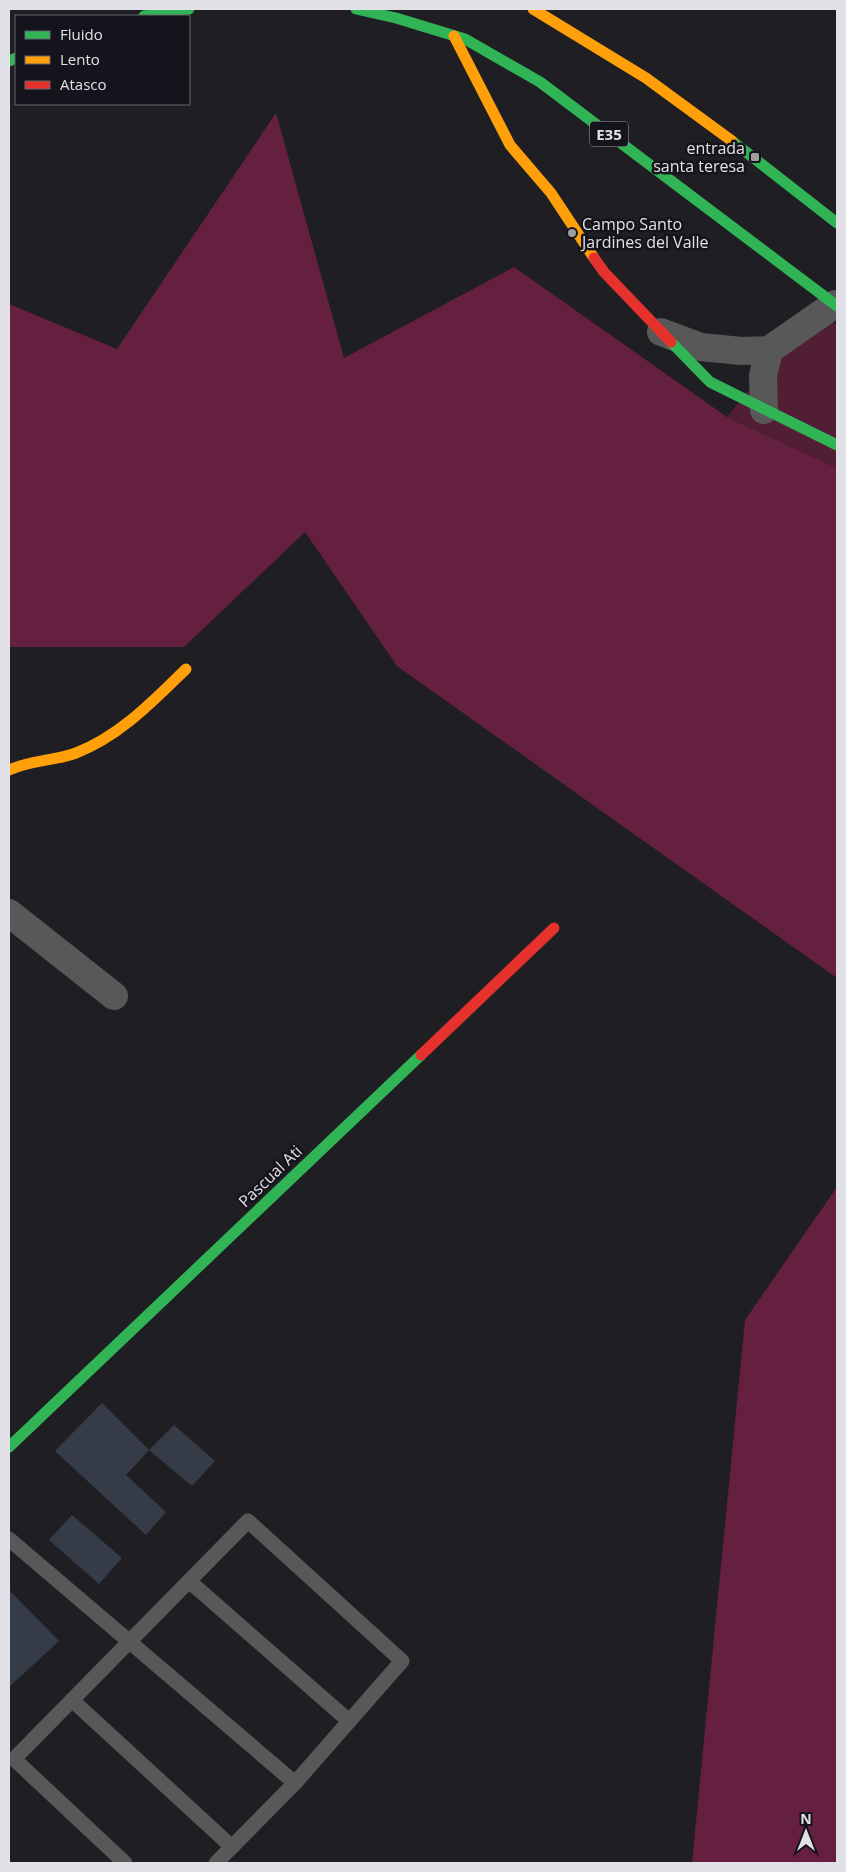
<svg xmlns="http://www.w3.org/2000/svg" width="846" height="1872" viewBox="0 0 846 1872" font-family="'Open Sans',sans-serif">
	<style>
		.green { fill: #511e34 }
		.forest { fill: #65203f }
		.building { fill: #353c47 }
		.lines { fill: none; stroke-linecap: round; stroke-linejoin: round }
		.lane { stroke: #595859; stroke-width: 15 }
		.street { stroke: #595859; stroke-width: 28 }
		.fast { stroke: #30b455; stroke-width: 11 }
		.slow { stroke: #ff9f0a; stroke-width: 11 }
		.jam { stroke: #e5322d; stroke-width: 11 }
		.poi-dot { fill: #9e9da2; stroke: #15141c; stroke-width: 2 }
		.labels { text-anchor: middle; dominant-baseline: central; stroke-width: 5; stroke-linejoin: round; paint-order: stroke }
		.shield { fill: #15141c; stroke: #a4a4aa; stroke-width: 1 }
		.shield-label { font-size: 15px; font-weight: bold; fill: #e2e1e7 }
		.poi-label { font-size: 16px; fill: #e2e1e7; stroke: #15141c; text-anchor: end }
		.street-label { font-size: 16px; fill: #e2e1e7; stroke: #15141c }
	</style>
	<rect width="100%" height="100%" fill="#1f1f23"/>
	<polygon class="green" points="815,309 837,325 837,468 727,417"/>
	<g class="forest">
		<polygon points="276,113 344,358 514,267 727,417 837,468 837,978 397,666 305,532 184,647 9,647 9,304 117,349"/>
		<polygon points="837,1187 837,1863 692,1863 745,1320"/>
	</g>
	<g class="building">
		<polygon points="102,1403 149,1450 126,1475 166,1512 146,1535 55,1451"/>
		<polygon points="174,1425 215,1461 192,1486 149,1450"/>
		<polygon points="72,1515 122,1558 99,1584 49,1540"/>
		<polygon points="9,1590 59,1641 9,1687"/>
	</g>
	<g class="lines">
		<g class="lane">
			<polyline points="9,1539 295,1783"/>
			<polyline points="189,1581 349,1721"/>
			<polyline points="72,1700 232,1847"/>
			<polyline points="125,1863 14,1759 248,1521 402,1661 295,1783 216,1863"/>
		</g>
		<g class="street">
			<polyline points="661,332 701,347 741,351 769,350 835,304"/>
			<polyline points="764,410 763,376 769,350"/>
			<polyline points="9,913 114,996"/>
		</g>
		<g class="fast">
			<polyline points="356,9 396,18 465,39 540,82 837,306"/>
			<polyline points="144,16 189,9"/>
			<polyline points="9,61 16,58"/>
			<polyline points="732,141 837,223"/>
			<polyline points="671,342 710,382 837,445"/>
			<polyline points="9,1447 421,1055"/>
		</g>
		<g class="slow">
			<polyline points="533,9 646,78 732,141"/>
			<polyline points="454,36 510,145 551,193 594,258"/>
			<path d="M9,770C31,760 54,761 76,753C120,736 153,701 186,669"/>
		</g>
		<g class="jam">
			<polyline points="594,258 604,272 671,342"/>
			<polyline points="421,1055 554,928"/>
		</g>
	</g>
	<g class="poi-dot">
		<rect x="750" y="152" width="10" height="10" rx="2.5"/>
		<circle cx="572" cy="233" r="5"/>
	</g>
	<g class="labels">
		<rect class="shield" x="590" y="121.5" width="38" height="25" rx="4"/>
		<g class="shield-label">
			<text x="609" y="134">E35</text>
		</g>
		<g class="poi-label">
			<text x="745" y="148">entrada<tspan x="745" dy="18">santa teresa</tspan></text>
			<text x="582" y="224" text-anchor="start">Campo Santo<tspan x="582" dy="18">Jardines del Valle</tspan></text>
		</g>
		<g class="street-label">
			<text transform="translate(270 1176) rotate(-44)">Pascual Ati</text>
		</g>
	</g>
	<rect width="846" height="1872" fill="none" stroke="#e2e1e7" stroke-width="20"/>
	<rect x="15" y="15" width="175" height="90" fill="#15141c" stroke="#67666d"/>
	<rect x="25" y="31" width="25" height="8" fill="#30b455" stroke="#67666d"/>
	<text x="60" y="40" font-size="15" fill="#e2e1e7">Fluido</text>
	<rect x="25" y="56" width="25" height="8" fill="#ff9f0a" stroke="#67666d"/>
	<text x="60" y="65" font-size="15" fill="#e2e1e7">Lento</text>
	<rect x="25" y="81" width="25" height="8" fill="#e5322d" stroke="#67666d"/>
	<text x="60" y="90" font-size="15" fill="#e2e1e7">Atasco</text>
	<g transform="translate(806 1832)" stroke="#15141c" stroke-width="4" paint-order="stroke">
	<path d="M0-4L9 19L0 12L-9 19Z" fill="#e2e1e7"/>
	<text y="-8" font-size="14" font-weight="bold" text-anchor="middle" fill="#e2e1e7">N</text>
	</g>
</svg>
